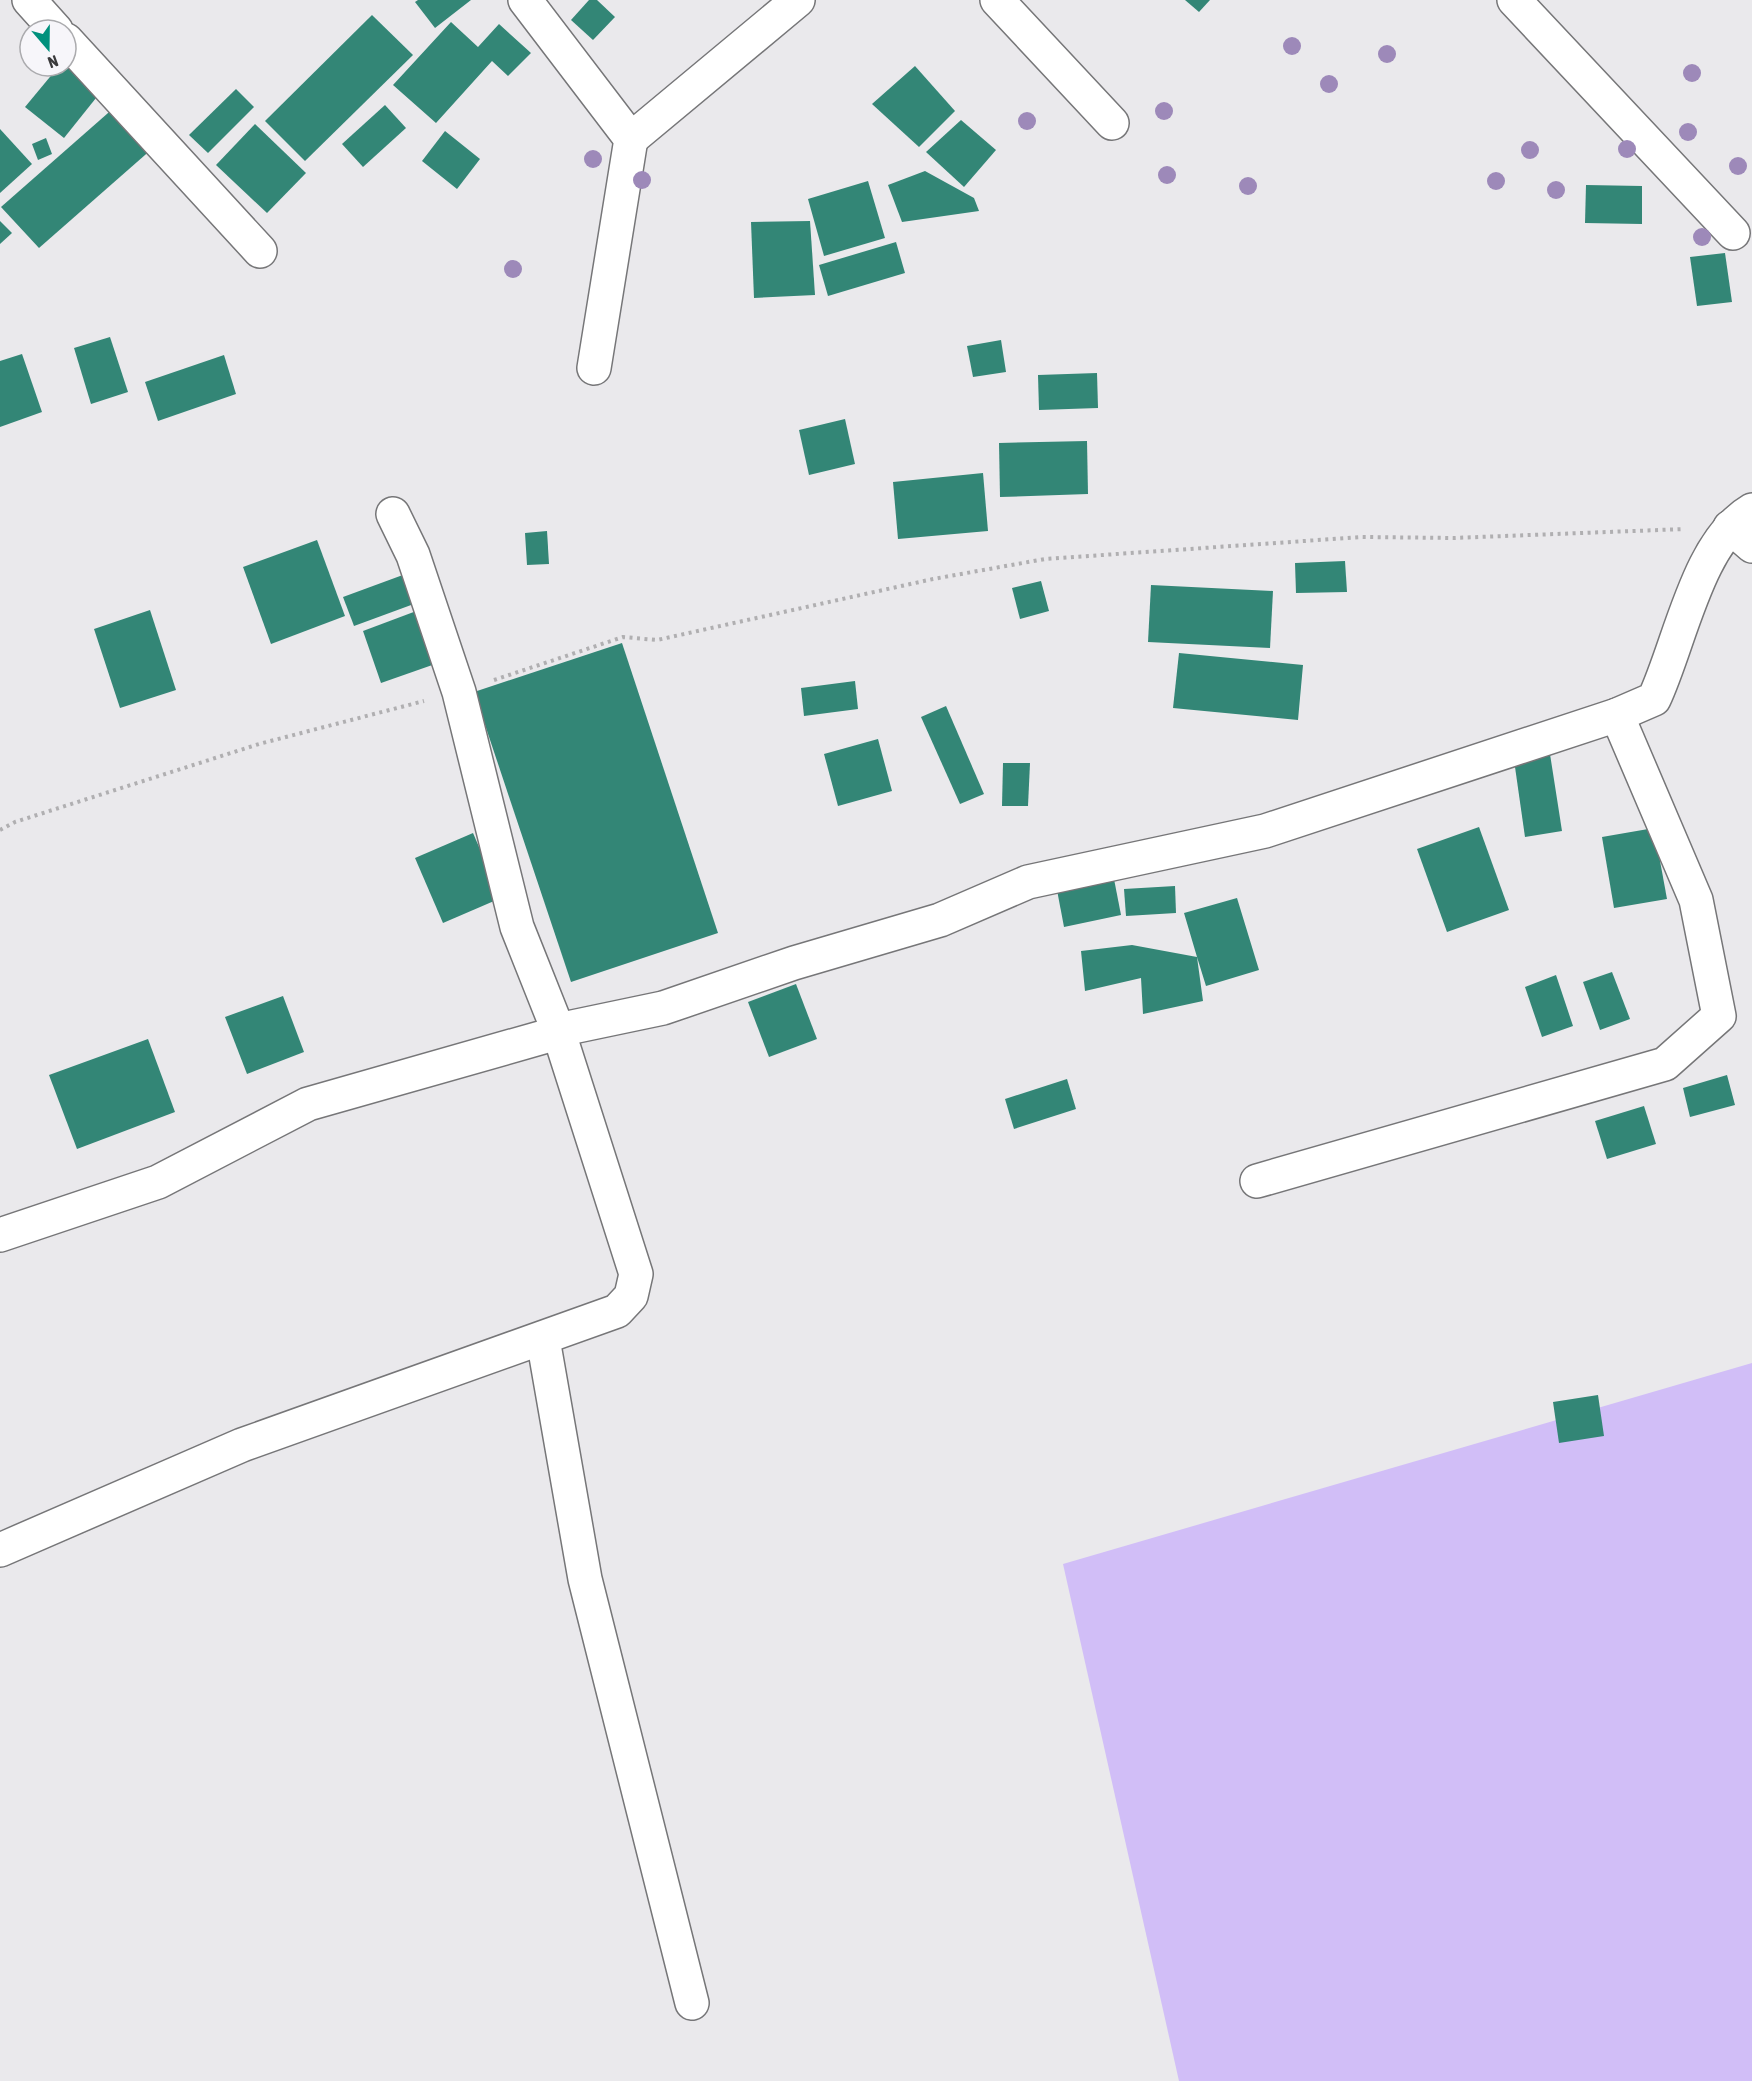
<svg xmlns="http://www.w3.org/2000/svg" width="1752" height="2081" viewBox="0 0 1752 2081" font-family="'Asap Condensed',sans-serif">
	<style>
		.green { fill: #d1bef7 }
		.building { fill: #338676 }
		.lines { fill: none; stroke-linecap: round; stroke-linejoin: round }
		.minor-casing { stroke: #767678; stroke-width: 36 }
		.path { stroke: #b0afb1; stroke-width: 4; stroke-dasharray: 3 4.5; stroke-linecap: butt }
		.minor { stroke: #fff; stroke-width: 33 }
		.tree { fill: #9d89b9 }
	</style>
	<rect width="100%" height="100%" fill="#eae9ec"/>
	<polygon class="green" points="1752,1363 1752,2081 1179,2081 1063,1564"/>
	<g class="building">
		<polygon points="418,0 471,0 435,28 415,2"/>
		<polygon points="589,0 597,0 615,17 593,40 571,20"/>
		<polygon points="1185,0 1210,0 1199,12"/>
		<polygon points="372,15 413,55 305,161 265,121"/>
		<polygon points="451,22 478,47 499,24 531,53 508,76 492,61 436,123 393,85"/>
		<polygon points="59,66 66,66 100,93 64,138 25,107"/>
		<polygon points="915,66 955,111 919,147 872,104"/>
		<polygon points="236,89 254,107 208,153 189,135"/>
		<polygon points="385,105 406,128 363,167 342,144"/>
		<polygon points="116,106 153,148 39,248 1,207"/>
		<polygon points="961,120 996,150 964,187 926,152"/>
		<polygon points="255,124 306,173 267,213 216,165"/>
		<polygon points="0,129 32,164 0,193"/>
		<polygon points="445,131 480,159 457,189 422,161"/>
		<polygon points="46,138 52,154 38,160 32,144"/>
		<polygon points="925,171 974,198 979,211 902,222 888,185"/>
		<polygon points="868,181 885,238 824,256 808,199"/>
		<polygon points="1586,185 1642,186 1642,224 1585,223"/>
		<polygon points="0,221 12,233 0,244"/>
		<polygon points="810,221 815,295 754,298 751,222"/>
		<polygon points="896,242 905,273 828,296 819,265"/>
		<polygon points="1725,253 1732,302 1697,306 1690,257"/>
		<polygon points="110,337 128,392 91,404 74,348"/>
		<polygon points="1001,340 1006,372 973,377 967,346"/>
		<polygon points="22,354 42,412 0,427 0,361"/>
		<polygon points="224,355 236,394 158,421 145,382"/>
		<polygon points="1097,373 1098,408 1039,410 1038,375"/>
		<polygon points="845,419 855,464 809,475 799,430"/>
		<polygon points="1087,441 1088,494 1000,497 999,443"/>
		<polygon points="983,473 988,531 898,539 893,482"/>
		<polygon points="547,531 549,564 527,565 525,533"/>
		<polygon points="317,540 345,616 271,644 243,567"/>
		<polygon points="1345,561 1347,592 1296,593 1295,563"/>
		<polygon points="411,572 422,601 354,626 343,597"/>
		<polygon points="1041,581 1049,611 1020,619 1012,588"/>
		<polygon points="1151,585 1273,591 1270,648 1148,642"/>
		<polygon points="150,610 176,690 120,708 94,629"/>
		<polygon points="419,610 438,663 381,683 363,631"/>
		<polygon points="622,643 718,933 571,982 474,692"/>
		<polygon points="1179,653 1303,665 1298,720 1173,708"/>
		<polygon points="855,681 858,709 804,716 801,688"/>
		<polygon points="946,706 984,794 960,804 921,717"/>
		<polygon points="878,739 892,791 838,806 824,754"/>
		<polygon points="1550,754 1562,831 1525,837 1514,760"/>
		<polygon points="1003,763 1030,763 1028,806 1002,806"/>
		<polygon points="1479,827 1509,910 1447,932 1417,849"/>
		<polygon points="1654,828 1667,899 1614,908 1602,837"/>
		<polygon points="473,833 501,898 443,923 415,858"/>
		<polygon points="1114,879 1121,915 1064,927 1057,890"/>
		<polygon points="1175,886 1176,913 1126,916 1124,889"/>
		<polygon points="1237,898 1259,970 1206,986 1197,957 1203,1001 1143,1014 1141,978 1085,991 1081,951 1132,945 1197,957 1184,913"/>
		<polygon points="1612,972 1630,1019 1600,1030 1583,982"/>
		<polygon points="1556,975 1573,1026 1542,1037 1525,987"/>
		<polygon points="796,984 817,1039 769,1057 748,1002"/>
		<polygon points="283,996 304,1052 247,1074 225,1017"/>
		<polygon points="148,1039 175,1112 77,1149 49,1075"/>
		<polygon points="1727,1075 1735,1105 1690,1117 1683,1088"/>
		<polygon points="1067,1079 1076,1109 1014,1129 1005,1099"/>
		<polygon points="1644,1106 1656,1144 1607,1159 1595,1121"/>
		<polygon points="1598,1395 1604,1436 1559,1443 1553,1402"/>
	</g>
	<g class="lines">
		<defs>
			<g id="minor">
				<polyline points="29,0 56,30"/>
				<polyline points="525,0 631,139 594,368"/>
				<polyline points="997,0 1112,123"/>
				<polyline points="1514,0 1733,233"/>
				<polyline points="66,40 260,251"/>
				<polyline points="631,139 798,0"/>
				<polyline points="1730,527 1752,546"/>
				<polyline points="1257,1181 1665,1064 1719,1016 1696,900 1617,715"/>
				<path d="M0,1235L158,1182L308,1104L547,1036L558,1030L663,1008L794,963L940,920L1028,882L1265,831L1617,715L1654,699C1680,644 1697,542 1752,510"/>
				<polyline points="543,1339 585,1579 692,2003"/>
				<polyline points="0,1550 242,1445 617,1311 631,1296 636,1274 558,1030 517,927 459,692 413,555 393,514"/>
			</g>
		</defs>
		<use href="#minor" class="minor-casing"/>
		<g class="path">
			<polyline points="494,680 623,637 657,640 933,579 1045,559 1362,537 1453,538 1685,529"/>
			<polyline points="0,830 15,822 259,744 424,701"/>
		</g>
		<use href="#minor" class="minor"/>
	</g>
	<g class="tree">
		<circle cx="1292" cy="46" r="9"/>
		<circle cx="1387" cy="54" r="9"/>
		<circle cx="1692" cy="73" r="9"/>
		<circle cx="1329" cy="84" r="9"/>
		<circle cx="1164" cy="111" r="9"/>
		<circle cx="1027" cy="121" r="9"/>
		<circle cx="1688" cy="132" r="9"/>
		<circle cx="1627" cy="149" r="9"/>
		<circle cx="1530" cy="150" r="9"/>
		<circle cx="593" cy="159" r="9"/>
		<circle cx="1738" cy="166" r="9"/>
		<circle cx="1167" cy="175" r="9"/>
		<circle cx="642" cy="180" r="9"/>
		<circle cx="1496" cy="181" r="9"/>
		<circle cx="1248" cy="186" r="9"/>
		<circle cx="1556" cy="190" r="9"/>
		<circle cx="1702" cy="237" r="9"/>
		<circle cx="513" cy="269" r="9"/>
	</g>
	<g transform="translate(48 48) rotate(160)"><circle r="28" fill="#f7f6fa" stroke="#ababae" stroke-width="1.5"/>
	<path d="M0-4.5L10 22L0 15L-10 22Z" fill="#01917d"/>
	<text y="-9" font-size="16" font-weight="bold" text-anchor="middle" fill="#3a3a3b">N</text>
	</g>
</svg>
